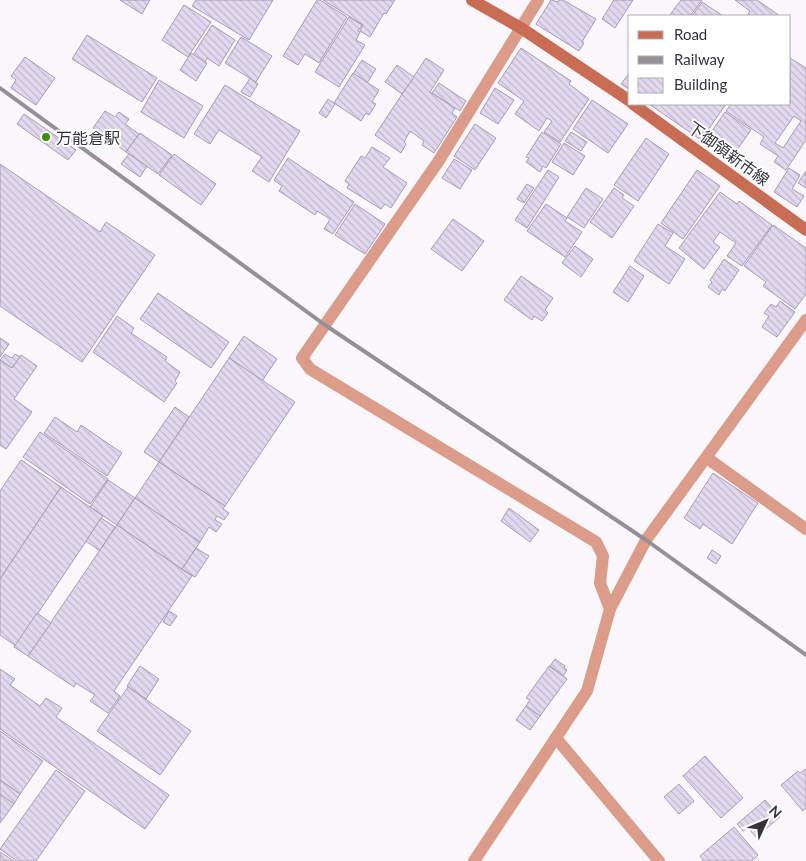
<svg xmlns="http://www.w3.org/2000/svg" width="806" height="861" viewBox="0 0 806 861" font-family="Lato,'Noto Sans JP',sans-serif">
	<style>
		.building { fill: url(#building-back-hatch); stroke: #a79db3; fill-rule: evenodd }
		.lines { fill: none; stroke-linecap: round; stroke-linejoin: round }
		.lane { stroke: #dc9c8a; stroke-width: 12 }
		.street { stroke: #dc9c8a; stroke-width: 12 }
		.secondary { stroke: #c96c54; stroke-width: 12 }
		.rail { stroke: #939097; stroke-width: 4 }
		.poi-dot { fill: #379103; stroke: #fff; stroke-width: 2 }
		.labels { text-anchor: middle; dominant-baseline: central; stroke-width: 4; stroke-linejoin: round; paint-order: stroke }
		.poi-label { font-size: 16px; fill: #36323b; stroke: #fff; text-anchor: start }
		.street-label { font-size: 16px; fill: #36323b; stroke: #fff }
	</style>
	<defs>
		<pattern id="building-back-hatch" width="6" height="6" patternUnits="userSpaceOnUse" patternTransform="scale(1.25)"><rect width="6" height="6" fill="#e2d8ef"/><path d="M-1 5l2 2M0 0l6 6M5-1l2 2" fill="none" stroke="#c2bace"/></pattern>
	</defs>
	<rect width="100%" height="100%" fill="#f9f7fc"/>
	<g class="building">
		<polygon points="120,0 150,0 142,14"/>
		<polygon points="196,0 273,0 249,40 192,6"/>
		<polygon points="317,0 320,0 347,17 319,63 305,54 298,65 283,56"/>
		<polygon points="323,0 395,0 386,14 384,13 370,37 360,31 363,25"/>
		<polygon points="551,0 558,2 559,0 563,0 596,19 582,42 584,43 579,51 536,24"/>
		<polygon points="614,0 633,0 615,28 602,19"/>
		<polygon points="681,0 702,0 690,16 669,16"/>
		<polygon points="735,0 757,0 780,16 747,16 750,11"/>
		<polygon points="702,2 723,16 692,16"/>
		<polygon points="184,5 211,22 188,57 162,40"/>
		<polygon points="349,17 362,25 358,31 360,32 356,40 365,45 339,87 315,72"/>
		<polygon points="212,25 235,40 219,66 207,58 205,62 193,55"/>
		<polygon points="87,35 157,78 142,102 72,59"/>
		<polygon points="241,37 272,56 256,82 225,63"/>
		<polygon points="521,48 571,81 569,84 589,99 560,142 544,132 552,121 547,118 539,131 515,114 524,101 498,83"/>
		<polygon points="191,53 207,63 196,81 180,70"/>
		<polygon points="25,57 55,78 36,105 11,88 16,80 11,76"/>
		<polygon points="426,58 444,70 430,92 455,108 452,113 457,117 434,153 422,145 424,141 410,131 404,142 406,144 401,153 375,135"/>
		<path d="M790,58L806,68V140L786,170L774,162L778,156L760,144L764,137L726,111L731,104H790ZM794,116L801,121L783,148L775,143Z"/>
		<polygon points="362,60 376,69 367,83 353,74"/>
		<polygon points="397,65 414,77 402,94 385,82"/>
		<polygon points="630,72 630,90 621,84"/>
		<polygon points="353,73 379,90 372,102 376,104 369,115 366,113 361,121 334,103"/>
		<polygon points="250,78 258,84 250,97 241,92"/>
		<polygon points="159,80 203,106 184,138 141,112"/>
		<polygon points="439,83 466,101 460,111 432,93"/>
		<polygon points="225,85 300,131 269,182 252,171 262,157 219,130 210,144 194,134"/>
		<polygon points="495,88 514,100 498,124 480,113"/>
		<polygon points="328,99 335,104 326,118 319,113"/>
		<polygon points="592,100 628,124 608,153 573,129"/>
		<polygon points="649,104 726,104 701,140"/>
		<polygon points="105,111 115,117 119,112 129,119 125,124 139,134 126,152 93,128"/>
		<polygon points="725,112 751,130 730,160 705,141"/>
		<polygon points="24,114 76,150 68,160 17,124"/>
		<polygon points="475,124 496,138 475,170 454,156"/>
		<polygon points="542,132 561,144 546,168 543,166 540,172 526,162 529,158 526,157"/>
		<polygon points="571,132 587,142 581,151 565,141"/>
		<polygon points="140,133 172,155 158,174 126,152"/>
		<polygon points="646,138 669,154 638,201 614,185"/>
		<polygon points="564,143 585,156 573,175 552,162"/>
		<polygon points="372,147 390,158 383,167 407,183 391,208 385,204 381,209 347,188 349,184 345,181 361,156 365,158"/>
		<polygon points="129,154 147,166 140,177 121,164"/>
		<polygon points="174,154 216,184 201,205 159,175"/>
		<polygon points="288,158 354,202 333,234 324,229 330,219 317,211 315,215 279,191 282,186 274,180"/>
		<polygon points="454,159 472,170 460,189 442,178"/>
		<polygon points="0,164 100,232 106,222 155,255 82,362 0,306"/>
		<polygon points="789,168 800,175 792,189 804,196 797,207 774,192"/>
		<polygon points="548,170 559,177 527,228 515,220"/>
		<polygon points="697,170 720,186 683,239 661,223"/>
		<polygon points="806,171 806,188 798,183"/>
		<polygon points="527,184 534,188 524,203 517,199"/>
		<polygon points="586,188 603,199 584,228 567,217"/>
		<polygon points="614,188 624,195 622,198 634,206 612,238 590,222"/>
		<polygon points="720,192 737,204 739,201 772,225 742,266 727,256 736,243 720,232 713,242 720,247 704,269 679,248"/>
		<polygon points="355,204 385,224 365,254 335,235"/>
		<polygon points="546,204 567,218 565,221 582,232 565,257 527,231"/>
		<polygon points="453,219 484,241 462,271 431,249"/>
		<polygon points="658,224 673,233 665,246 685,259 669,284 634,261"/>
		<polygon points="773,225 806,248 806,294 795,309 763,286 766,282 744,266"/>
		<polygon points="575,246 593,259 581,277 562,263"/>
		<polygon points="724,259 739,270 725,291 722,289 719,295 708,287 712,282 710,280"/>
		<polygon points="630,266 644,276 628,302 613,292"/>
		<polygon points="521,276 553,298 545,310 548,313 542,321 534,316 532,320 504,300"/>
		<polygon points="158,293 229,342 211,368 140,319"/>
		<polygon points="780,301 795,312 777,337 762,327 769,316 764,313 771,304 776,307"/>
		<polygon points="117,316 134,328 131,333 167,357 165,361 180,372 175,381 177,383 164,402 93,352"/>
		<polygon points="244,336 277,359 262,381 229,358"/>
		<polygon points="0,338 9,344 0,357"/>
		<polygon points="5,354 12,358 15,354 20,357 12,368 0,360"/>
		<polygon points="21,355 37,366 14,399 32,412 6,449 0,445 0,360 12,368"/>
		<polygon points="229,358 295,402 225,506 159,462"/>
		<polygon points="175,407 189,417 159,462 144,452"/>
		<polygon points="55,417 77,432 81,425 122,453 107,476 44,433"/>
		<polygon points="40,432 108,479 90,504 23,457"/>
		<polygon points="21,460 61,487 0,579 0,491"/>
		<polygon points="159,462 225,506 223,509 229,513 224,520 217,516 215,520 222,524 216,532 209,527 200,542 135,498"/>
		<polygon points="713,473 758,503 732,544 703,524 700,529 684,518"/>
		<polygon points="108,480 135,498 117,525 90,507"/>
		<polygon points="61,487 103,516 16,646 0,635 0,579"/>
		<polygon points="135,498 200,542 182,569 117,525"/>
		<polygon points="509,508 539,530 530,542 501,521"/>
		<polygon points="101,518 115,527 100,551 86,541"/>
		<polygon points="117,525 192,576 114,691 120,696 108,713 90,701 95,695 76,683 74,687 28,656"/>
		<polygon points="196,548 209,556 195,577 182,569"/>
		<polygon points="712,550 721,556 716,564 707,558"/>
		<polygon points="169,611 177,616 170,626 163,622"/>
		<polygon points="37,613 51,623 28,656 14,647"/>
		<polygon points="555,659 565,666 564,668 567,670 563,676 550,666"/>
		<polygon points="140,666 159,679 146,699 127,686"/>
		<polygon points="549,666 567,679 540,716 526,706 530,700 526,698"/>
		<polygon points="0,669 15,679 10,685 40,706 46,698 62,708 56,717 169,795 145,829 0,729"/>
		<polygon points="128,687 191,731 160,775 97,731"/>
		<polygon points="526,706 540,716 530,730 516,720"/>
		<polygon points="0,731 43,761 20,794 0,780"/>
		<polygon points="705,756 743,798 721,818 683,776"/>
		<polygon points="806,769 806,808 803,811 781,785 798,771 800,773"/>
		<polygon points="56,770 85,791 36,861 17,861 0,849"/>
		<polygon points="0,780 20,794 14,804 0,794"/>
		<polygon points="679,784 694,801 679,814 664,797"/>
		<polygon points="0,794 14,804 0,823"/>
		<polygon points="765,800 780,817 756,837 748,828 743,831 737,824"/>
		<polygon points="734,827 758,855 752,861 704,861 700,856"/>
		<polygon points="0,852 14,861 0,861"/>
	</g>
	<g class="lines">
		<polyline class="lane" points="707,458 806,529"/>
		<g class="street">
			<polyline points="538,0 438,162 302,358 310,369 596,542 603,556 600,583 610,609"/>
			<polyline points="556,738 659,861"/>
			<polyline points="474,861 587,691 610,609 646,540 806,320"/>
		</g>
		<g class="secondary">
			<polyline points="472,0 521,28 630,101"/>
			<polyline points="633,104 806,230"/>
		</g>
		<polyline class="rail" points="0,88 325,325 646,540 806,655"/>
	</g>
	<circle class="poi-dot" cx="46" cy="137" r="5"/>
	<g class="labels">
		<g class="poi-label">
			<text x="56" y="137">万能倉駅</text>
		</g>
		<g class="street-label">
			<text transform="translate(729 153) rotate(36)">下御領新市線</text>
		</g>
	</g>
	<rect x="628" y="15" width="162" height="90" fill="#ffffff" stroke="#afadb1"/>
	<rect x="638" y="31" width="25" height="8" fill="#c96c54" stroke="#afadb1"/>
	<text x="674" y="40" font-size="15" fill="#36323b">Road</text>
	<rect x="638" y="56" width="25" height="8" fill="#939097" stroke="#afadb1"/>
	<text x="674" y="65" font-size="15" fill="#36323b">Railway</text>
	<rect x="638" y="78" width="25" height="15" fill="url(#building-back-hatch)" stroke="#afadb1"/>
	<text x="674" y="90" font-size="15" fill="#36323b">Building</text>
	<g transform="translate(766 821) rotate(46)" stroke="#ffffff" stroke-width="4" paint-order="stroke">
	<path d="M0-4L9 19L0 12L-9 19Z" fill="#36323b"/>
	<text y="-8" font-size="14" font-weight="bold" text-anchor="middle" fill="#36323b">N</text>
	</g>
</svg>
